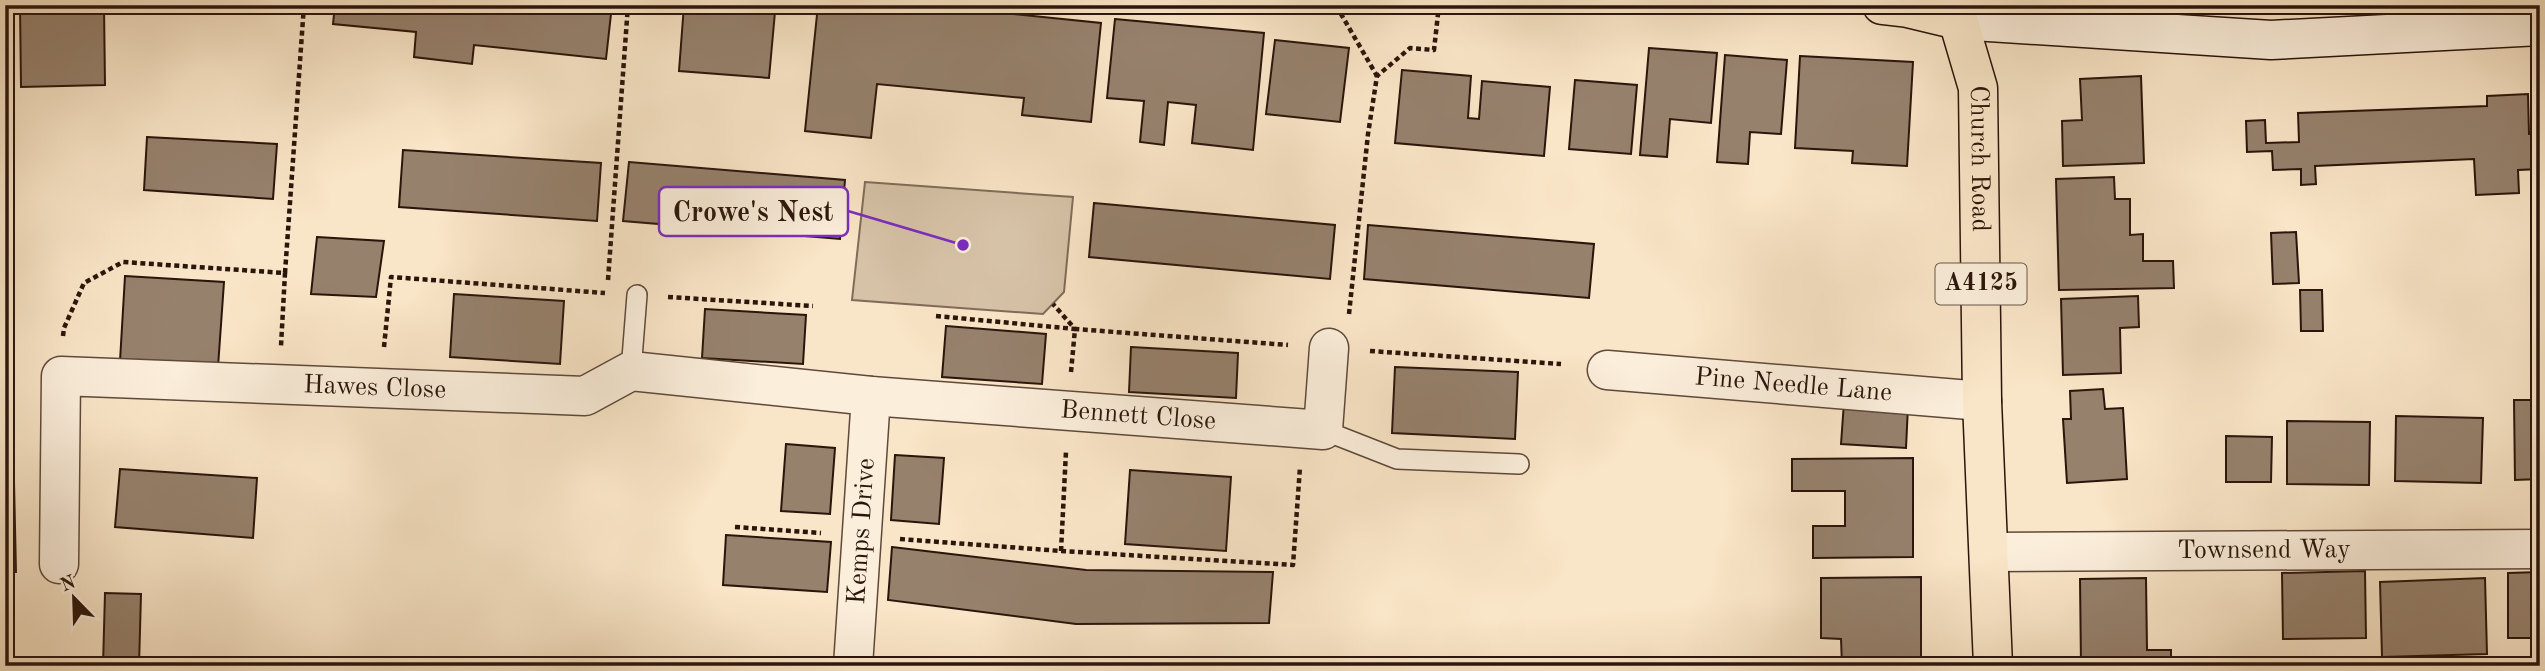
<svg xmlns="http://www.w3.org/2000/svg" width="2545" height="671" viewBox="0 0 2545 671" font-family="'Old Standard TT',serif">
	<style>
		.green { fill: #d6c2a7; stroke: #806c59; stroke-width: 2 }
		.building { fill: #96816d; stroke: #2a150b; stroke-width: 2 }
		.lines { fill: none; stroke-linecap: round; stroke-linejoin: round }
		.lane-casing { stroke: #5e493a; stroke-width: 22 }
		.street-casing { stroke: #5e493a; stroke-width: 41 }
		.secondary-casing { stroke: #2a150b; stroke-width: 41 }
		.primary-casing { stroke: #2a150b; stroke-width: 41 }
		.path { stroke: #2a150b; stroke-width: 4.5; stroke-dasharray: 5 3.5; stroke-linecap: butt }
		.lane { stroke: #fbeedb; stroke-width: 19 }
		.street { stroke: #fbeedb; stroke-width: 38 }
		.secondary { stroke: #fbeedb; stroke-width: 38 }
		.primary { stroke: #f9e5c7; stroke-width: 38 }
		.labels { text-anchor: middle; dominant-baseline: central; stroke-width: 7; stroke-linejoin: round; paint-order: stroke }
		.shield { fill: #fbeedb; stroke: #695649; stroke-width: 2 }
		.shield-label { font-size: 24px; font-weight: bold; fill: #2a150b }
		.street-label { font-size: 26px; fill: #2a150b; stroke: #fbeedb }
		.leader { fill: none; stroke: #7b2cbf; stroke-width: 2.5 }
		.callout-dot { fill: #7b2cbf; stroke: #fbeedb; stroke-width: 2.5 }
		.callout { fill: #fbeedb; stroke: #7b2cbf; stroke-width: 2.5 }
		.callout-label { font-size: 28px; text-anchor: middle; font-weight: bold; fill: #2a150b }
	</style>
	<rect width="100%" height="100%" fill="#f9e5c7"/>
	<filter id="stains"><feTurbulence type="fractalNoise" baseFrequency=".00286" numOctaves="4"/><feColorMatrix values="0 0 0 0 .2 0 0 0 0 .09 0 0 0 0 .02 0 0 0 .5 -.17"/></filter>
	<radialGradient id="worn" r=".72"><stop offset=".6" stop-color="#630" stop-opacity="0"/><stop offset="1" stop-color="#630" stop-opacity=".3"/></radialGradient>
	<polygon class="green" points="865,182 1073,197 1064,292 1043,314 852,300"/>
	<g class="building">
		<polygon points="20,5 104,5 105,85 21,87"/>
		<polygon points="335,5 612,5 606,59 474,45 472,64 414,57 416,32 333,24"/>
		<polygon points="684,5 756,5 756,10 775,12 769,78 679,71"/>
		<polygon points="818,5 924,5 1101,23 1091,122 1022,115 1024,98 877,84 871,138 805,131"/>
		<polygon points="1115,19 1264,33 1253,150 1192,143 1196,105 1168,102 1164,145 1140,142 1144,101 1107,98"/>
		<polygon points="1275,40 1349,48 1340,122 1266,114"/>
		<polygon points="1649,48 1717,53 1711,123 1670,119 1667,157 1640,155"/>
		<polygon points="1725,55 1787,60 1781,134 1750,132 1748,164 1717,162"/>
		<polygon points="1800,56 1913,62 1907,166 1852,163 1853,151 1795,148"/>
		<polygon points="1402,70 1471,76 1468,118 1479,119 1482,81 1550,87 1544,156 1395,143"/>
		<polygon points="2141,76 2144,163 2063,166 2062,121 2082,120 2080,79"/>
		<polygon points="1575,80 1637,85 1631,154 1569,149"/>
		<polygon points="2528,94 2529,134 2539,133 2537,99 2540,98 2540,169 2518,170 2519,193 2476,195 2474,159 2315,166 2316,184 2301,185 2301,169 2273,170 2272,151 2247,152 2246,121 2265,120 2266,143 2299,142 2298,113 2487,106 2487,96"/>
		<polygon points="147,137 277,144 273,199 144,190"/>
		<polygon points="403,150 601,163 597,221 399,207"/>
		<polygon points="629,162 845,180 840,239 623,221"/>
		<polygon points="2114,177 2115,199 2130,199 2130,235 2143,234 2143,261 2173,261 2174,288 2059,290 2056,179"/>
		<polygon points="1094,203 1335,225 1330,279 1089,257"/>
		<polygon points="1368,225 1594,244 1589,298 1364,279"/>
		<polygon points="2296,232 2299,283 2273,284 2271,233"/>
		<polygon points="317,237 384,241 376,297 311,294"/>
		<polygon points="5,256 9,402 5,402"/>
		<polygon points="125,276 224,282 218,367 120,361"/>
		<polygon points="2300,290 2322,290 2323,331 2301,331"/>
		<polygon points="454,294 564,301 560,364 450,357"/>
		<polygon points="2138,296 2139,327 2120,328 2121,373 2063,375 2061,299"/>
		<polygon points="705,309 806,315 803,364 702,358"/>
		<polygon points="946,326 1046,334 1042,384 942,377"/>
		<polygon points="1131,347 1238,353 1236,398 1129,392"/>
		<polygon points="1395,367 1518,372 1515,439 1392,433"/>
		<polygon points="2103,389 2105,409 2123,408 2127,479 2067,483 2063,419 2071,419 2070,391"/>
		<polygon points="2514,400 2540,400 2540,479 2515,480"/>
		<polygon points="1844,402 1908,406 1906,448 1841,444"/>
		<polygon points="2396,416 2483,418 2481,483 2395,481"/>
		<polygon points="2287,421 2370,422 2369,485 2287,484"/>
		<polygon points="5,436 13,436 16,572 5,572"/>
		<polygon points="2226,436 2272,437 2271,482 2226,482"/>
		<polygon points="786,444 835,448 830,514 781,511"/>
		<polygon points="895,455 944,458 939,524 891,520"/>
		<polygon points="1913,458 1913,557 1813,558 1813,526 1845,526 1845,491 1792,491 1792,459"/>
		<polygon points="120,469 257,478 253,538 115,527"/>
		<polygon points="1130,470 1231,477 1226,551 1125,544"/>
		<polygon points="726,535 831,542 827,592 723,585"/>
		<polygon points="892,547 1086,570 1273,572 1269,623 1076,624 888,600"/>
		<polygon points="2365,571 2366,638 2283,639 2282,573"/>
		<polygon points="2540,572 2540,638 2508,638 2508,573"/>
		<polygon points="1921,577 1921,666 1842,666 1841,639 1821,638 1821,578"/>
		<polygon points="2146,578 2147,650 2171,650 2171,666 2081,666 2080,579"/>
		<polygon points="2485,578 2487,654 2382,657 2380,582"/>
		<polygon points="105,593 141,594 139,666 103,666"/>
	</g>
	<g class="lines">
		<defs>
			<g id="lane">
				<polyline points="631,371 637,295"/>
				<polyline points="1323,430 1397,459 1519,464"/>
			</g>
			<g id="street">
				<path id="s1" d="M1607,370L1982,401"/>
				<path id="s2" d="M1989,552L2540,549"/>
				<path id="s3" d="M59,564L61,376L585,396L631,371L871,396L1323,430L1329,348"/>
				<path id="s4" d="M853,666L871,396"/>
			</g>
			<polyline id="secondary" points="1958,20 2271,40 2540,26"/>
			<g id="primary">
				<path id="s5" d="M1882,5L1908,8L1958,20L1978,88L1982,401L1993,666"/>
			</g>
		</defs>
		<use href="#lane" class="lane-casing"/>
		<use href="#street" class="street-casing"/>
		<use href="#secondary" class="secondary-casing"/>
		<use href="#primary" class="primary-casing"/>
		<g class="path">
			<polyline points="1342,5 1341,14 1377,76"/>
			<polyline points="285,273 304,5"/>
			<polyline points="608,280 628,5"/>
			<polyline points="668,297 813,306"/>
			<polyline points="1349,314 1368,134 1377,76 1410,48 1434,50 1439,5"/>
			<polyline points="936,316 1075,329 1053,304"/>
			<polyline points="63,336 64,328 84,283 123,262 285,273 281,346"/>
			<polyline points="384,347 391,277 605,293"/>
			<polyline points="1370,351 1561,364"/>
			<polyline points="1071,372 1075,329 1288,345"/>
			<polyline points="735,527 821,533"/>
			<polyline points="900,539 1061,551 1293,565 1300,467"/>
			<polyline points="1061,551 1066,451"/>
		</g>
		<use href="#lane" class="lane"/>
		<use href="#street" class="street"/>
		<use href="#secondary" class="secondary"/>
		<use href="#primary" class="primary"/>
	</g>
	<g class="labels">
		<rect class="shield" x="1935.5" y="263.5" width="91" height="41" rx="5"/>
		<g class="shield-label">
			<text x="1981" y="284">A4125</text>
		</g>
		<g class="street-label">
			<text stroke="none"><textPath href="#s5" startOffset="219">Church Road</textPath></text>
			<text stroke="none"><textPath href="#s1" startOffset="187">Pine Needle Lane</textPath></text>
			<text stroke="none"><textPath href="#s3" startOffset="502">Hawes Close</textPath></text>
			<text stroke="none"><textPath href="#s3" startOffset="1274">Bennett Close</textPath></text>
			<text stroke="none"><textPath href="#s4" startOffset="135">Kemps Drive</textPath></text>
			<text stroke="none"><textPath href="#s2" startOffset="275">Townsend Way</textPath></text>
		</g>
	</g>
	<path class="leader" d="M963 245L848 211"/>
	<circle class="callout-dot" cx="963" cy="245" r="7"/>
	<rect class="callout" x="659" y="187" width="189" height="49" rx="7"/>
	<g class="callout-label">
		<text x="753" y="221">Crowe's Nest</text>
	</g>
	<rect width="2545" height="671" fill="none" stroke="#f9e5c7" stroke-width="28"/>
	<rect x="7" y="7" width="2531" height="657" fill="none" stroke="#2a150b" stroke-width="3.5"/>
	<rect x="14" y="14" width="2517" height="643" fill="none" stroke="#2a150b" stroke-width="2"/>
	<g transform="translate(74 598) rotate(337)" stroke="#fbeedb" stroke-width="5" paint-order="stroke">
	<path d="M0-5L12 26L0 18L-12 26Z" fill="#2a150b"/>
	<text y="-10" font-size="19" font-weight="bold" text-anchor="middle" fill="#2a150b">N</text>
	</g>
	<rect width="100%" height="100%" filter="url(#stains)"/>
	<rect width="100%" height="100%" fill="url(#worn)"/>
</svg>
